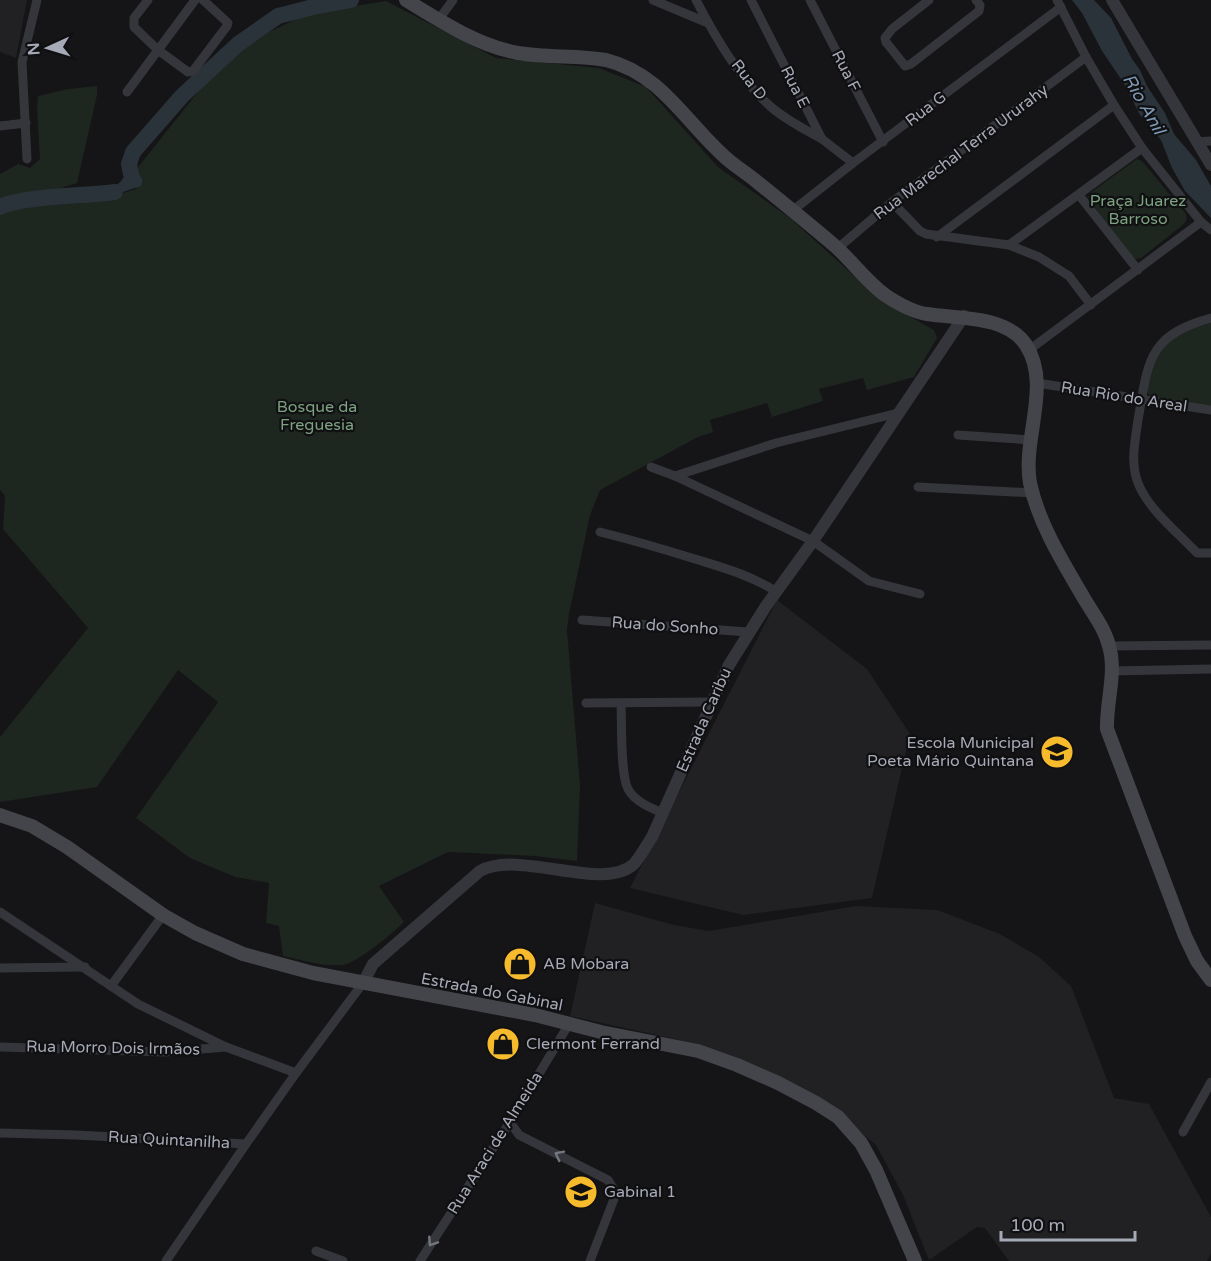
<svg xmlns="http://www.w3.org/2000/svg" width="1211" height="1261" viewBox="0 0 1211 1261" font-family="'Varela Round',sans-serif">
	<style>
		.built { fill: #212023 }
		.green { fill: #1e2620 }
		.water { fill: #2a333a }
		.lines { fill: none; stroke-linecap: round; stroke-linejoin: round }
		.river { stroke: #2a333a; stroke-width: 16 }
		.minor { stroke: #35363b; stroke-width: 9 }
		.tertiary { stroke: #35363b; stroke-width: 12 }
		.secondary { stroke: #43454b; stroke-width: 14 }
		.oneway { stroke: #73767f }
		.labels { text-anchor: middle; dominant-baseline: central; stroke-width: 4.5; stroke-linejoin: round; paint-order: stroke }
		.street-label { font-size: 16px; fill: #a6aab7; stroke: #100f11 }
		.park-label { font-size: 16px; fill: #7ca280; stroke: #100f11 }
		.poi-label { font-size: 16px; fill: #a6aab7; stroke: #100f11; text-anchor: start }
		.water-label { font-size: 18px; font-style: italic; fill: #7c97b3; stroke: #100f11 }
	</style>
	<rect width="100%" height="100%" fill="#151416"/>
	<g class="built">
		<polygon points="0,0 27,0 16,58 0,52"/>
		<polygon points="777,600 867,669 910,734 872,898 743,915 630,888"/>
		<polygon points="595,903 674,925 709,931 856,906 937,910 1000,934 1039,957 1071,986 1114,1098 1149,1104 1211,1217 1211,1253 1207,1261 1009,1261 985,1228 977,1227 929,1260 903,1195 876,1145 840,1115 778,1077 693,1043 570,1016"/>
	</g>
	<g class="green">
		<path d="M386,1L496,58L599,68L646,87L718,167L790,218L882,301L934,330L937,338L914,377L867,390L863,378L819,389L823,401L772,417L767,403L710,420L713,432L698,437L600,490L590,515L569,614L567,630L580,785L577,861L535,856L448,852L379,886L404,922C393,933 357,963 343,965C324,967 302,960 283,956L279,926L266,923L269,883L235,877L190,858L136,818L218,702L178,670L97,787L0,802V737L88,628L3,529L5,496L0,490V214L22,204L99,200L136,189L142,177L135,171L205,83L252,40L309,13Z"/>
		<polygon points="97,86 97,95 77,183 29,198 0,212 0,174 18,164 30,168 40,159 37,109 38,96 68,89"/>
		<polygon points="1137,159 1142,161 1186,214 1187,219 1184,224 1141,258 1135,259 1129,256 1088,197 1090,193"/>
		<path d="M1211,323V406L1154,397L1149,395L1146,390C1148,381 1148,370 1152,362C1165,338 1186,329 1211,323Z"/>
	</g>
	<g class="water">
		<polygon points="1072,0 1094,0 1111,18 1132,59 1140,70 1147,86 1165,113 1174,134 1196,160 1211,186 1211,218 1185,191 1172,168 1161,140 1140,115 1123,82 1102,51 1082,13"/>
		<path d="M133,152L131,164C135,174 146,174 141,186L99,200L93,195C104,192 121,187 125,174C127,165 125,159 133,152Z"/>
	</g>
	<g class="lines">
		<g class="river">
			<polyline points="131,174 129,164 133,152 182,96 238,44 278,16 313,7 351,0"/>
			<path d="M0,207C21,196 87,196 115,192"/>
		</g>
		<g class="minor">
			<polyline points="148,0 134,18 134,27 158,50 188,72 193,71 227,26 228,23 203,0"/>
			<polyline points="653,0 708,23"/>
			<path d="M696,0C714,35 741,81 771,107C786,120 804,129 822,139"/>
			<polyline points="751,0 822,139 853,163"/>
			<polyline points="810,0 883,142"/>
			<polyline points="929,0 892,29 885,38 886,42 905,66 911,64 979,11 980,5 976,0"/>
			<polyline points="1057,0 1086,57 1114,105 1142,148 1201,222 1211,230"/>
			<polyline points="439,19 453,0"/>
			<polyline points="127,92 195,0"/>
			<polyline points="0,126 26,123"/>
			<polyline points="1196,142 1211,141"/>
			<polyline points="27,159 22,62 37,0"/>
			<polyline points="1079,195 1138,270"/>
			<polyline points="892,202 920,231 926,234 1009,245 1039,257 1069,276 1091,305"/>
			<polyline points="792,211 853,163 1061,7"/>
			<polyline points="937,237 1114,105"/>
			<polyline points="1009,245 1142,148"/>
			<polyline points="838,248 892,202 1086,57"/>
			<path d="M1211,318C1147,335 1148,363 1138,420C1135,442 1130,462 1138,483C1148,509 1178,533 1197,553H1211"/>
			<polyline points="1029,350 1201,222"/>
			<polyline points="1037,383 1211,410"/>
			<polyline points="958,435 1031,440"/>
			<polyline points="651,467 675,476 813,541 869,581 920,594"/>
			<polyline points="675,476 776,443 898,413"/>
			<polyline points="918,487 1034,493"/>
			<path d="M600,532C632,540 663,549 695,559C724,568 750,575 777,592"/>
			<polyline points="582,620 748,632"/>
			<polyline points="1109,646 1211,645"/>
			<polyline points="1111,671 1211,669"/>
			<polyline points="586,703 711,702"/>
			<path d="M621,704C622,722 620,774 628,789C634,801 651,808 663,813"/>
			<polyline points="0,912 138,1004 226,1047 296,1073"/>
			<polyline points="0,968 85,967"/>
			<polyline points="111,986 163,915"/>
			<polyline points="0,1047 165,1052 226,1047"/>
			<polyline points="510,1122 519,1135 608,1180 613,1188 614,1199 590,1261"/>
			<polyline points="1183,1132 1211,1082"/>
			<polyline points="0,1133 76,1135 246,1144 296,1073 363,983"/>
			<polyline points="316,1251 343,1261"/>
			<polyline points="166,1261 246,1144"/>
			<polyline points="420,1261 510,1122 569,1024"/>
		</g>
		<g class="tertiary">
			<polyline points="1112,0 1211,165"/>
			<path d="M363,983L373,964L480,871C521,849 602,893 634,864C641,856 646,846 652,837L729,665L766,606L813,541L964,316"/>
		</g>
		<g class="secondary">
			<path d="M406,0C440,21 479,46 518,53C547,58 577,55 606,60C662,74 685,122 726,158C735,166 746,173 756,181C782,202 809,224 835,246C852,261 866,281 885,295C897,303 913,312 927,314C959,319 1006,315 1026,345C1052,385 1022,439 1030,483C1039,525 1064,564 1085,600C1094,615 1105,629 1109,646C1117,672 1106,702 1107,729L1185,936L1197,961L1211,980"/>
			<polyline points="0,815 32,826 67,847 163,915 195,933 243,954 313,973 535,1015 601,1032 698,1051 737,1065 778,1083 816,1103 838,1117 861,1143 876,1170 915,1261"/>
		</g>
	</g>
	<defs><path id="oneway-chevron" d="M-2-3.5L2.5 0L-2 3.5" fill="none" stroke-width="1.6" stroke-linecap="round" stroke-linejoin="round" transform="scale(1.5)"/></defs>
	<g class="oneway">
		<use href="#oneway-chevron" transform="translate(559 1155) rotate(-153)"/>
		<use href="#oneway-chevron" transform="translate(432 1242) rotate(123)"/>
	</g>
	<defs>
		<symbol id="school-disc" viewBox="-11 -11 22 22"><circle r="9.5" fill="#f6bb2d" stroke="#100f11"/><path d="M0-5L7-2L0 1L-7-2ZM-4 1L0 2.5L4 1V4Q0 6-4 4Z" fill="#111"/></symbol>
		<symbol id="shop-disc" viewBox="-11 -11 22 22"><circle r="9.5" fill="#f6bb2d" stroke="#100f11"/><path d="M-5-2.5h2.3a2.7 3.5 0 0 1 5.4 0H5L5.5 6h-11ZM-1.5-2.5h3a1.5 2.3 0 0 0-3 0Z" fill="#111"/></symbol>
	</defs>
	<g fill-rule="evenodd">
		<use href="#school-disc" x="1038" y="733" width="38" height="38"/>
		<use href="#shop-disc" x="501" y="945" width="38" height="38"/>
		<use href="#shop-disc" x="484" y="1025" width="38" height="38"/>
		<use href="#school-disc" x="562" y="1173" width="38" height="38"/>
	</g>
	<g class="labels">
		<g class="street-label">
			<text transform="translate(846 71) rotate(63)">Rua F</text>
			<text transform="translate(749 80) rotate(52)">Rua D</text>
			<text transform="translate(795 87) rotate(63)">Rua E</text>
			<text transform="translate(926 109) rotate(-37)">Rua G</text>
			<text transform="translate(961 152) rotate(-37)">Rua Marechal Terra Ururahy</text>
			<text transform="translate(1124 397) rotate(9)">Rua Rio do Areal</text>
			<text transform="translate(665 626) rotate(4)">Rua do Sonho</text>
			<text transform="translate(704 720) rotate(-66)">Estrada Caribu</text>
			<text transform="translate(492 992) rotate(11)">Estrada do Gabinal</text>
			<text transform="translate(113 1048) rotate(1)">Rua Morro Dois Irmãos</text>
			<text transform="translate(169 1140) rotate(3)">Rua Quintanilha</text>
			<text transform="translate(495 1143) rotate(-58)">Rua Araci de Almeida</text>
		</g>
		<g class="park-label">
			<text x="1138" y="201">Praça Juarez<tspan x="1138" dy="18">Barroso</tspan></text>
			<text x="317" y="407">Bosque da<tspan x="317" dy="18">Freguesia</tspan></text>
		</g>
		<g class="poi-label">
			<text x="1034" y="743" text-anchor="end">Escola Municipal<tspan x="1034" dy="18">Poeta Mário Quintana</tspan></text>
			<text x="543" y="964">AB Mobara</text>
			<text x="526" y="1044">Clermont Ferrand</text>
			<text x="604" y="1192">Gabinal 1</text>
		</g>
		<g class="water-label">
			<text transform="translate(1144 104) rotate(60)">Rio Anil</text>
		</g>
	</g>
	<g transform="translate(48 48) rotate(266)" stroke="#100f11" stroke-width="4.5" paint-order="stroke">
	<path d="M0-4.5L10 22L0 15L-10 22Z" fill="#a6aab7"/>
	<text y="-9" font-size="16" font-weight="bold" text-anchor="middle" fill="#a6aab7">N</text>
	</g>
	<path d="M1001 1231v9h134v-9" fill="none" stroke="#a6aab7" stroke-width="3"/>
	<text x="1010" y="1231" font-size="18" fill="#a6aab7" stroke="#100f11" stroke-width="4.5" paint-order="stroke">100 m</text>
</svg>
